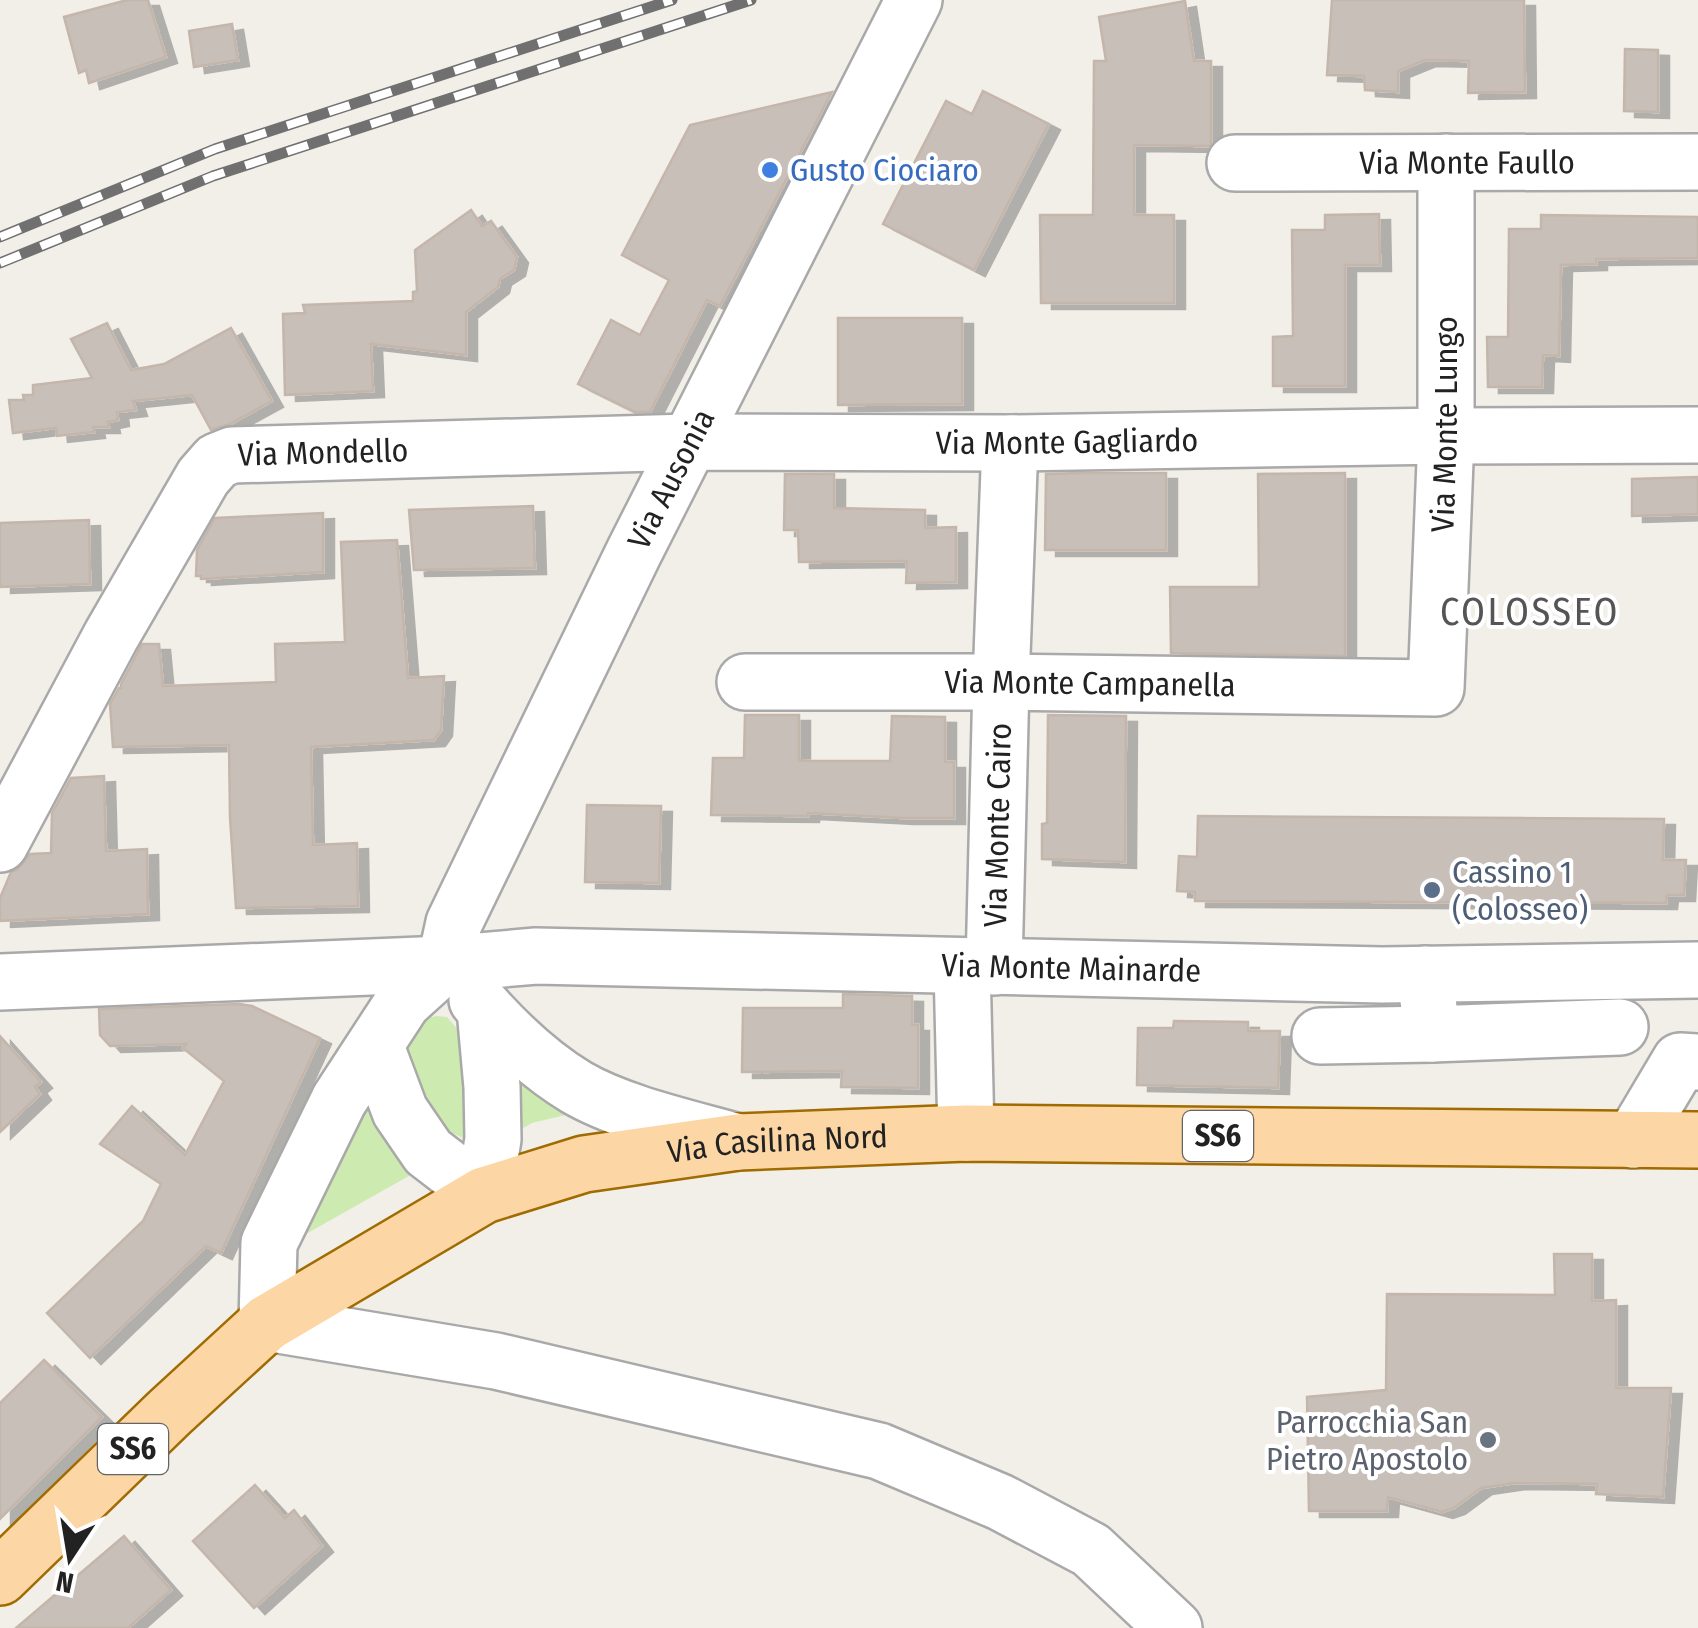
<svg xmlns="http://www.w3.org/2000/svg" width="1698" height="1628" viewBox="0 0 1698 1628" font-family="'Fira Sans Condensed',sans-serif">
	<style>
		.grass { fill: #cdebb0 }
		.building { fill: #c7bfb8; stroke: #c4b6ab; stroke-width: 2.5; filter: url(#shadow) }
		.lines { fill: none; stroke-linecap: round; stroke-linejoin: round }
		.minor-casing { stroke: #a9a9a9; stroke-width: 60 }
		.major-casing { stroke: #a06b00; stroke-width: 60 }
		.minor { stroke: #fff; stroke-width: 55 }
		.major { stroke: #fcd6a4; stroke-width: 55 }
		.rail-casing { stroke: #707070; stroke-width: 11 }
		.rail { stroke: #fff; stroke-width: 8; stroke-dasharray: 22; stroke-linecap: butt }
		.shop-dot { fill: #3f7fe0; stroke: #fff; stroke-width: 4 }
		.service-dot { fill: #5c6f8a; stroke: #fff; stroke-width: 4 }
		.worship-dot { fill: #6b7280; stroke: #fff; stroke-width: 4 }
		.labels { text-anchor: middle; dominant-baseline: central; stroke-width: 8; stroke-linejoin: round; paint-order: stroke }
		.shield { fill: #fff; stroke: #646464; stroke-width: 2.5 }
		.shield-label { font-size: 30px; font-weight: bold; fill: #222 }
		.street-label { font-size: 32px; fill: #222; stroke: #fff }
		.shop-label { font-size: 32px; fill: #366cbe; stroke: #fff; text-anchor: start }
		.service-label { font-size: 32px; fill: #4e5e75; stroke: #fff; text-anchor: start }
		.worship-label { font-size: 32px; fill: #5b616d; stroke: #fff; text-anchor: end }
		.quarter-label { font-size: 38px; letter-spacing: 2.5px; fill: #555; stroke: #fff }
	</style>
	<defs>
		<filter id="shadow"><feDropShadow dx="11" dy="6" stdDeviation="0" flood-color="#0004"/></filter>
	</defs>
	<rect width="100%" height="100%" fill="#f2efe9"/>
	<g class="grass">
		<polygon points="437,1016 447,1017 459,1031 475,1143 443,1129 406,1100 404,1039 426,1018"/>
		<polygon points="502,1062 574,1113 532,1123 511,1135"/>
		<polygon points="365,1104 379,1126 430,1164 283,1247"/>
	</g>
	<g class="building">
		<polygon points="127,0 148,0 166,57 89,83 86,70 79,73 64,17"/>
		<polygon points="1332,0 1524,0 1525,92 1468,93 1469,61 1425,60 1398,71 1398,92 1365,90 1364,76 1327,75"/>
		<polygon points="1185,1 1194,61 1211,61 1211,144 1209,146 1134,145 1134,215 1174,215 1174,303 1041,303 1040,215 1093,215 1094,61 1106,61 1099,17"/>
		<polygon points="232,24 238,60 194,67 189,31"/>
		<polygon points="1625,49 1658,50 1658,112 1624,111"/>
		<polygon points="983,91 1049,124 974,270 883,224 946,101 972,114"/>
		<polygon points="832,92 720,306 707,300 650,412 635,412 578,384 611,320 640,335 669,280 622,255 690,125"/>
		<polygon points="471,210 482,226 491,221 517,257 514,270 500,279 498,287 466,312 466,355 371,344 373,391 285,395 283,314 305,313 303,305 413,301 413,292 417,291 415,250"/>
		<polygon points="1379,214 1380,265 1345,265 1345,386 1273,386 1273,337 1293,336 1292,230 1325,230 1325,215"/>
		<polygon points="1541,215 1698,217 1698,258 1596,259 1596,264 1561,265 1559,356 1543,355 1542,387 1488,387 1487,337 1508,337 1509,229 1541,229"/>
		<polygon points="838,318 962,318 962,404 838,405"/>
		<polygon points="107,323 131,370 164,364 231,328 272,401 230,424 211,430 192,395 133,401 136,410 117,412 118,420 108,422 109,427 93,427 94,432 57,436 56,428 13,433 9,400 24,400 23,395 33,395 33,385 92,378 71,339"/>
		<polygon points="1082,473 1166,473 1166,550 1045,550 1046,474"/>
		<polygon points="1345,473 1345,656 1171,653 1170,587 1259,587 1258,474"/>
		<polygon points="785,474 834,474 834,508 925,510 925,528 956,527 956,582 906,583 907,561 799,562 798,530 784,530"/>
		<polygon points="1698,477 1698,514 1632,516 1632,479"/>
		<polygon points="533,506 535,568 414,570 409,510"/>
		<polygon points="323,513 323,572 201,579 201,576 196,576 197,550 215,518"/>
		<polygon points="89,520 90,584 0,587 0,523"/>
		<polygon points="397,540 408,678 444,676 441,730 434,740 311,747 313,845 357,843 358,906 236,908 230,817 229,745 113,747 110,704 119,688 121,688 121,684 142,644 159,644 163,686 276,682 275,644 345,642 341,542"/>
		<polygon points="745,715 799,715 799,760 810,761 890,761 892,716 945,717 945,762 954,762 954,818 903,818 808,813 808,816 711,815 713,758 744,758"/>
		<polygon points="1048,715 1126,716 1125,862 1042,859 1042,824 1047,823"/>
		<polygon points="104,776 106,851 147,849 148,914 0,921 0,898 11,872 17,870 30,854 51,853 52,813 71,778"/>
		<polygon points="587,805 661,806 659,883 585,882"/>
		<polygon points="1198,816 1664,819 1663,860 1686,860 1684,895 1667,895 1666,903 1195,901 1195,892 1177,891 1179,856 1197,857"/>
		<polygon points="843,994 912,996 912,1025 918,1025 918,1088 841,1087 842,1071 742,1072 743,1008 843,1008"/>
		<polygon points="239,1004 252,1006 320,1038 221,1253 206,1246 90,1358 47,1313 143,1221 161,1184 100,1144 132,1106 185,1155 224,1081 183,1048 186,1044 110,1046 100,1035 99,1009"/>
		<polygon points="1174,1021 1248,1022 1248,1031 1280,1031 1278,1088 1137,1085 1138,1028 1173,1028"/>
		<polygon points="0,1036 41,1082 35,1087 40,1094 0,1132"/>
		<polygon points="1554,1254 1592,1254 1592,1301 1616,1300 1616,1388 1671,1388 1663,1497 1596,1494 1597,1484 1515,1483 1481,1488 1454,1508 1442,1512 1388,1497 1387,1511 1309,1511 1307,1397 1386,1390 1387,1294 1555,1295"/>
		<polygon points="44,1360 102,1417 0,1519 0,1403"/>
		<polygon points="255,1485 285,1518 294,1510 322,1546 254,1608 193,1541"/>
		<polygon points="124,1536 171,1590 128,1628 16,1628"/>
	</g>
	<g class="lines">
		<defs>
			<g id="minor">
				<polyline points="914,0 634,552 454,923 445,964 403,1002 339,1100 269,1243 267,1323 496,1361 879,1451 1000,1502 1091,1550 1174,1628"/>
				<path id="s1" d="M1235,163L1698,162"/>
				<path id="s2" d="M745,682H1001L1436,688L1446,436V162"/>
				<path id="s3" d="M0,844L111,636L203,477L217,461L232,455L689,442L1010,443L1446,436L1698,435"/>
				<polyline points="962,966 966,1133"/>
				<path id="s4" d="M994,967L1001,682L1010,443"/>
				<polyline points="1425,974 1432,1034 1620,1027"/>
				<path id="s5" d="M0,982L445,964L536,956L1382,975L1698,970"/>
				<path d="M477,1000C506,1033 538,1064 576,1087C620,1113 689,1128 738,1142"/>
				<polyline points="1320,1036 1432,1034"/>
				<polyline points="376,1047 400,1111 428,1152 484,1195 493,1139 492,1087 485,1009"/>
				<polyline points="1633,1140 1680,1061 1698,1062"/>
			</g>
			<g id="major">
				<path id="s6" d="M0,1577L169,1413L267,1323L484,1195L584,1164L738,1142L966,1133L1698,1140"/>
			</g>
		</defs>
		<use href="#minor" class="minor-casing"/>
		<use href="#major" class="major-casing"/>
		<use href="#minor" class="minor"/>
		<use href="#major" class="major"/>
		<defs>
			<g id="rail">
				<polyline points="0,237 215,149 672,0"/>
				<polyline points="0,263 213,176 751,0"/>
			</g>
		</defs>
		<use href="#rail" class="rail-casing"/>
		<use href="#rail" class="rail"/>
	</g>
	<circle class="shop-dot" cx="770" cy="170" r="10"/>
	<circle class="service-dot" cx="1432" cy="890" r="10"/>
	<circle class="worship-dot" cx="1488" cy="1440" r="10"/>
	<g class="labels">
		<g class="shield">
			<rect x="1183" y="1111" width="70" height="50" rx="8"/>
			<rect x="98" y="1424" width="70" height="50" rx="8"/>
		</g>
		<g class="shield-label">
			<text x="1218" y="1136">SS6</text>
			<text x="133" y="1449">SS6</text>
		</g>
		<g class="street-label">
			<text stroke="none"><textPath href="#s1" startOffset="232">Via Monte Faullo</textPath></text>
			<text stroke="none"><textPath href="#s2" startOffset="955">Via Monte Lungo</textPath></text>
			<text stroke="none"><textPath href="#s3" startOffset="1292">Via Monte Gagliardo</textPath></text>
			<text stroke="none"><textPath href="#s3" startOffset="548">Via Mondello</textPath></text>
			<text transform="translate(671 479) rotate(-63)">Via Ausonia</text>
			<text stroke="none"><textPath href="#s2" startOffset="345">Via Monte Campanella</textPath></text>
			<text stroke="none"><textPath href="#s4" startOffset="142">Via Monte Cairo</textPath></text>
			<text stroke="none"><textPath href="#s5" startOffset="1072">Via Monte Mainarde</textPath></text>
			<text stroke="none"><textPath href="#s6" startOffset="920">Via Casilina Nord</textPath></text>
		</g>
		<g class="shop-label">
			<text x="790" y="170">Gusto Ciociaro</text>
		</g>
		<g class="service-label">
			<text x="1452" y="872">Cassino 1<tspan x="1452" dy="37">(Colosseo)</tspan></text>
		</g>
		<g class="worship-label">
			<text x="1468" y="1422">Parrocchia San<tspan x="1468" dy="37">Pietro Apostolo</tspan></text>
		</g>
		<g class="quarter-label">
			<text x="1530" y="612">COLOSSEO</text>
		</g>
	</g>
	<g transform="translate(70 1558) rotate(192)" stroke="#ffffff" stroke-width="8" paint-order="stroke">
	<path d="M0-8L18 38L0 25L-18 38Z" fill="#222222"/>
	<text y="-15" font-size="28" font-weight="bold" text-anchor="middle" fill="#222222">N</text>
	</g>
</svg>
